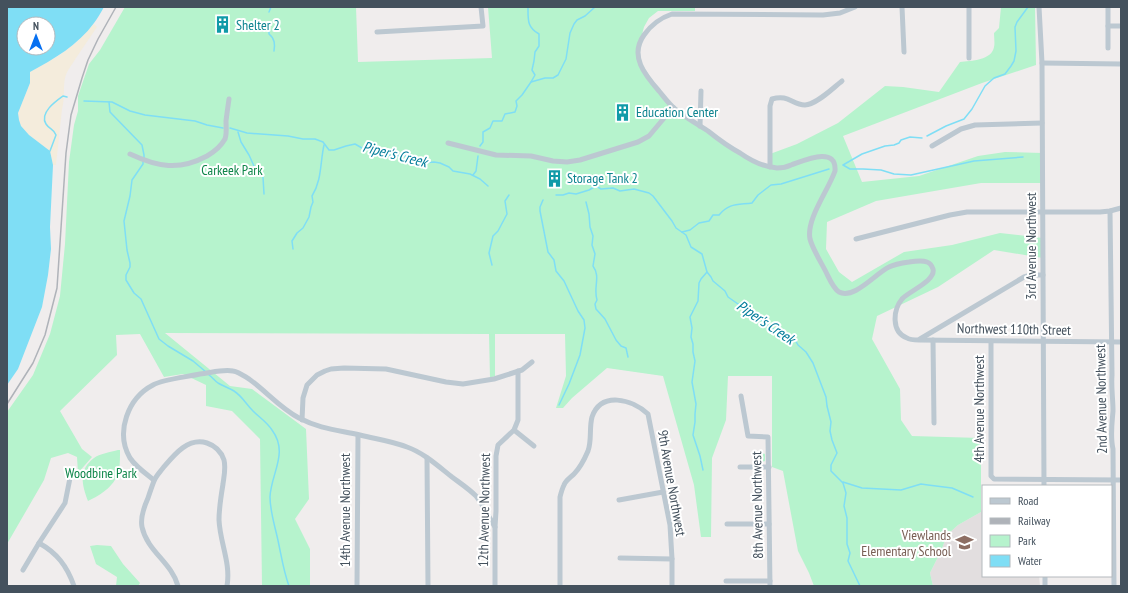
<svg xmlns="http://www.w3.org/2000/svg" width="1128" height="593" viewBox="0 0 1128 593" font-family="'PT Sans Narrow',sans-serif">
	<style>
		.education { fill: #e2dedf }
		.green { fill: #b6f3cd }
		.sand { fill: #f4ecdc }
		.water { fill: #7fdef5; fill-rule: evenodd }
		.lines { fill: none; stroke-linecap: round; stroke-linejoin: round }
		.stream { stroke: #7fdef5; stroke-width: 1.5 }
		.minor { stroke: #bcc8d1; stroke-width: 5 }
		.rail { stroke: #afb3b9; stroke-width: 1.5 }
		.labels { text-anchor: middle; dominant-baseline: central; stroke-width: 4; stroke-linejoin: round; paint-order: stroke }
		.culture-label { font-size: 14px; fill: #0d838f; stroke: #fff; text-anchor: start }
		.park-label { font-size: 14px; fill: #0d8548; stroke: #fff }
		.street-label { font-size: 14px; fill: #44515d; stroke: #fff }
		.education-label { font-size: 14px; fill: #785e54; stroke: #fff; text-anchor: end }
		.water-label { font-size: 15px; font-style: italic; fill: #037d9b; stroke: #fff }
	</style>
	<rect width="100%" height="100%" fill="#f0eded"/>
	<polygon class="education" points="983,506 983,576 1039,576 1040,586 933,586 930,573 941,551 947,535 958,525 981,512"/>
	<g class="green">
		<path d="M125,7H356L358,62L492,58L488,7H695V11H658L649,18L644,27L639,46V60L665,99L740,153L770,167V154L797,144L838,123L885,86L903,87L939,92L960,62C971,61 992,60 994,47C995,43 994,38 994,33L999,28L1001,7H1035L1036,65L982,83L843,136L862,182L919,176L978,156L1005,152L1043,153V183H981L876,201L827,222L826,249L839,272L852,282L904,252L952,245L1000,233L1043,238V258L994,250L938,287L877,316L872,339L900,389L901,420L912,436L981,438V512L958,525L947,535L941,551L930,573L933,586H814L809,573L798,551L783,471L772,467V376H728L726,420L712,458L711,537H701L694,485L663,376L607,368L572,398L563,408H556L566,376L565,334H495V376L490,378L489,334L165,333L230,386L252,389L306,429L309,499L295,519L310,549V586H262L260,439L232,411L206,406V385L183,374L164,377L140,334L116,335L117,355L60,411L82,449L92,457L78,473L77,457L68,453L51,458L44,480L7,544V412L33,375L50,334L60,296L65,244L69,162L74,125L78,111V96L89,64L100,50Z"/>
		<path d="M118,450H120C120,457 120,464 119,470C116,485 101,495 88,501C82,485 78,470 94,458C99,454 111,452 118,450Z"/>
		<polygon points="756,453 762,453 765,454 765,461 759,463"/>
		<polygon points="97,545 111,546 123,564 140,583 138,586 116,586 117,577 96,564 90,546"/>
	</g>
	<path class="sand" d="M94,24L97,27C90,37 83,48 76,58C72,65 67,70 65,78C63,88 65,99 62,109L56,165H53L50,151L29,135L21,126L19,120L18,113L30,83V72L60,55L78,41Z"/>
	<path class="water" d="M7,7H104C101,12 98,18 94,23C78,45 54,59 30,72V83L18,113L19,120L21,126L29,135L50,151L53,165L50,227L51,249L48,275L42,307L18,369L7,385ZM24,24H48V48H24Z"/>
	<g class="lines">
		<g class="stream">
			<path d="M528,7C528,20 527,27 539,34V46L535,52L534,61L532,70L535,75L531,82"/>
			<polyline points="269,12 271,7"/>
			<path d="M266,27H269V34C275,39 275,44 274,51"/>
			<polyline points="84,101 112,102 130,111 145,115 195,121 207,125 223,128"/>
			<polyline points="109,102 110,112 142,145 144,155 144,158"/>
			<polyline points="230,128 247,133 288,136 303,139 315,139 323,142 329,150 334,150 346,146 355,144 362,148 392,156 405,156 415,158 423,163 434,162 440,163 449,167 453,171 470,174 480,179 488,186"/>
			<polyline points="238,132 241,142 249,155 254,166 258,169 263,177 264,194"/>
			<polyline points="927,136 946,126 964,119 972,109 985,86 994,78 1005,74 1011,66 1014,61 1016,51 1015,27 1017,22 1028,7"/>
			<polyline points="922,138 910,137 901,140 899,143 894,145 885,146 862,154 843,165 850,169 863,169 881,170 894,174 911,175 974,161 1023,157"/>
			<polyline points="480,146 483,142 483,132 490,128 493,121 502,121 505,114 515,112 517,106 516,101 522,95 531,82 545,78 553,78 558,75 566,59 570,33 574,24 577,20 585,16 595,7"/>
			<path d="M50,151L56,135C54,129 49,129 46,124C39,113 56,101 63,96L67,97"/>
			<polyline points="143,162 143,164 132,180 130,196 124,221 127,250 130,263 130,267 126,275 126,280 134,293 141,299 159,339 168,346 193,361 206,372"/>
			<polyline points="473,175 476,171 478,156"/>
			<polyline points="556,195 563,195 569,193 576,194 589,190 596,186 601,189 613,188 620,191 634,189 649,193 653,196 672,221 676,228 686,235 691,247 702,254 707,272 711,277 713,281 725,291 728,297 738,304 752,311 758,316 764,323 776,331 794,338 798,345 806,352 813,363 826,397 827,406 831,422 830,431 832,440 837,453 831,465 831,471 843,483 846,493 844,506 847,518 847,544 850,553 848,561 860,586"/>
			<polyline points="543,200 540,207 540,211 548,252 554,260 556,271 564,281 578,311 584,320 585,328 580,355 569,384 559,405"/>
			<path d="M586,202L589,214L590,227L593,236L592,245L595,254L593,266C601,277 593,287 597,300L595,304L596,309L605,319L616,340L621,346L626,348L628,357"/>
			<path d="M682,232L690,230L699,223L709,221L713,215H719C729,203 737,205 752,203L758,195L771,185L781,184L829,169"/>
			<path d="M293,249L292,241L297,233L303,228L309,217L311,207L313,202L312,196C322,180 320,163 324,145"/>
			<polyline points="492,265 489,253 493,236 498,231 507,214 505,201 509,195"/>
			<path d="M209,375C212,377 215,381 218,383C223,386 229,388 234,391C242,396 246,404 253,411C259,417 267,422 272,430C289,453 271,473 270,497C270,510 274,523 277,536C281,553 283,570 289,586"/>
			<polyline points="703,470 700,456 693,435 695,422 695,414 696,404 692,382 695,361 693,352 693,344 691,337 692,328 690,317 698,301 699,283 701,279 707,272"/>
			<polyline points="843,482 862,488 901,490 921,484 928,485 952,488 973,497"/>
		</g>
		<g class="minor">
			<path d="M855,7L840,13L823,15L672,14C660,18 651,25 644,35C629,56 645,75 659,91C664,97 669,104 675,109C685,117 697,124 708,131C718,139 729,147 740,153C750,160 764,167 777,168C781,168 787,167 791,165C803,161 837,145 835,171C828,191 806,219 810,239C813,250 821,262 826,272C829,278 833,288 839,292C854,300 876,273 889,267C895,264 902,263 909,262C915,261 922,260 927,262C930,263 932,266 933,269C936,281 909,291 902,299C893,310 891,332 907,338C910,340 915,340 919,340L1121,342"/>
			<polyline points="902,7 904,52"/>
			<polyline points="969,7 969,58"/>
			<polyline points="1039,7 1042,63 1044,486"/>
			<polyline points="1108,26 1121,26"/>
			<polyline points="377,32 483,26 481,7"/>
			<polyline points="1108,48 1108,7"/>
			<polyline points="1042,63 1121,64"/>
			<polyline points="700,126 701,91"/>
			<polyline points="448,143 496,155 531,156 553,161 567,162 580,160 638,142 649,136 665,117 674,108"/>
			<polyline points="932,146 961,129 975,125 1042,123"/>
			<path d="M130,154C158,167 179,171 207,156C214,152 221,146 225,139C227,134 226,126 226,121C227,113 228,106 229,99"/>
			<path d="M770,167V106L772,99C789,94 792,105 805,105C816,105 833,88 842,81"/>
			<path d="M1110,211L1112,375C1111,388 1113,398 1113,411C1112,424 1110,436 1113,449L1114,586"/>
			<polyline points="856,239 950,215 967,212 1100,212 1110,211 1121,208"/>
			<polyline points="920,339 1024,277 1031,275 1043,275"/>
			<polyline points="933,340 934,423"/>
			<polyline points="991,341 991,476 994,479 1121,480"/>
			<polyline points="741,396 748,436 768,437 770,586"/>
			<polyline points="302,420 303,398 307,385 317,375 325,371 331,369 344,368 386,369 446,382 463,384 494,379 522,370 532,362"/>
			<polyline points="514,430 534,446"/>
			<polyline points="427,458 428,586"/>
			<polyline points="740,467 769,467"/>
			<path d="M154,480C145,473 136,467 130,458C115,432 128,398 153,385C164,379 187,377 200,374C210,373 223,369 233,371C239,372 244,376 249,379C266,391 280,408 299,418C320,429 338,430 360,435C376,439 392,441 407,447C424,453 438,466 452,477C460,483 469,489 476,496C483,505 489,517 495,527"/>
			<polyline points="619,500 663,492"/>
			<polyline points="727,524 769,524"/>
			<path d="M39,543C57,553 67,566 74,586"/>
			<polyline points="620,558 672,559"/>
			<polyline points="23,570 39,543 65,503 70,478"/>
			<polyline points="1045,576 1045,586"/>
			<polyline points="726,581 770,581"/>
			<path d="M178,586C172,563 147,551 142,527C140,517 144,507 148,498C150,492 152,486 154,481C156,476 160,472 163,468C174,455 188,437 207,443C216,446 221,451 224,460C226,468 224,476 223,484C221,496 219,508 219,520C220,543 231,563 227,586"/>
			<polyline points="357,586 358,435"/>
			<polyline points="495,586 495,527 496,511 496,456 498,445 514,430 518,420 518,371"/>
			<path d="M560,586V497C561,493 562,489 564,485C566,480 570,478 574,474C580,468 585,458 588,451C592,440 589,428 592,417C601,391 632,399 648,414L670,525L672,559V586"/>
		</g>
		<polyline class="rail" points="7,404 33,363 45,335 57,288 66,153 71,115 82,78 88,60 98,39 116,7"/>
	</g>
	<defs>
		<symbol id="building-bare" viewBox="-9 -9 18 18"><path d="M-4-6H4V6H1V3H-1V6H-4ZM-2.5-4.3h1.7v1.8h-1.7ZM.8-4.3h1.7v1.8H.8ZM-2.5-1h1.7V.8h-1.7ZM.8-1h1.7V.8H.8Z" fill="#0f9aa8" stroke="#fff" stroke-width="2.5" paint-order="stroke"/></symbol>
		<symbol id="school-bare" viewBox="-9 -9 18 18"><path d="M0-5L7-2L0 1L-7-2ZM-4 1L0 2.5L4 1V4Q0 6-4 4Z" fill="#8d6e63" stroke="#fff" stroke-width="2.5" paint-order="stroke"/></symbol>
	</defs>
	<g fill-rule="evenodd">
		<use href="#building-bare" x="210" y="12" width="25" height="25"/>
		<use href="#building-bare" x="610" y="100" width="25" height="25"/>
		<use href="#building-bare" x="542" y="166" width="25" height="25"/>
		<use href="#school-bare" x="952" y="530" width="25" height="25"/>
	</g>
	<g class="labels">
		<g class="culture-label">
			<text x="236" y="25">Shelter 2</text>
			<text x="636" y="112">Education Center</text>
			<text x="567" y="178">Storage Tank 2</text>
		</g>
		<g class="park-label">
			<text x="232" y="170">Carkeek Park</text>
			<text x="101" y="473">Woodbine Park</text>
		</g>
		<g class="street-label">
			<text transform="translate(1031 246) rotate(-90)">3rd Avenue Northwest</text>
			<text transform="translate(1014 329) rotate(1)">Northwest 110th Street</text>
			<text transform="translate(1101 399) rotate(-91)">2nd Avenue Northwest</text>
			<text transform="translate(979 409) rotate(-90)">4th Avenue Northwest</text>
			<text transform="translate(672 483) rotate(80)">9th Avenue Northwest</text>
			<text transform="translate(757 505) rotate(-91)">8th Avenue Northwest</text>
			<text transform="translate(345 510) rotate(-90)">14th Avenue Northwest</text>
			<text transform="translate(484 510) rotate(-89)">12th Avenue Northwest</text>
		</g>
		<g class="education-label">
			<text x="951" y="535">Viewlands<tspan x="951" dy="16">Elementary School</tspan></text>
		</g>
		<g class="water-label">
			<text transform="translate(395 154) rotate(14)">Piper's Creek</text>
			<text transform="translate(766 322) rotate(34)">Piper's Creek</text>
		</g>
	</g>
	<rect width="1128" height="593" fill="none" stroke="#44515d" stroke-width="16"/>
	<rect x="982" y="485" width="130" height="92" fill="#ffffff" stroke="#b4b9be"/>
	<rect x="990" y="498" width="20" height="6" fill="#bcc8d1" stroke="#b4b9be"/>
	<text x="1018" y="505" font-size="12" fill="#44515d">Road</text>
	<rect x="990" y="518" width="20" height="6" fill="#afb3b9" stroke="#b4b9be"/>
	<text x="1018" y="525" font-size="12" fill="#44515d">Railway</text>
	<rect x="990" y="535" width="20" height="12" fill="#b6f3cd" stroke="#b4b9be"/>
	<text x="1018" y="545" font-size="12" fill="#44515d">Park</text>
	<rect x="990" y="555" width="20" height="12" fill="#7fdef5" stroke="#b4b9be"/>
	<text x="1018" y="565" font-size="12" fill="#44515d">Water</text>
	<g transform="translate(36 36)"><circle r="19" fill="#ffffff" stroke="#b4b9be"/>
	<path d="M0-3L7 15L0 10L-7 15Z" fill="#0770f1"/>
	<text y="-6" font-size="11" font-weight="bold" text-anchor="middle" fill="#44515d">N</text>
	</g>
</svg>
